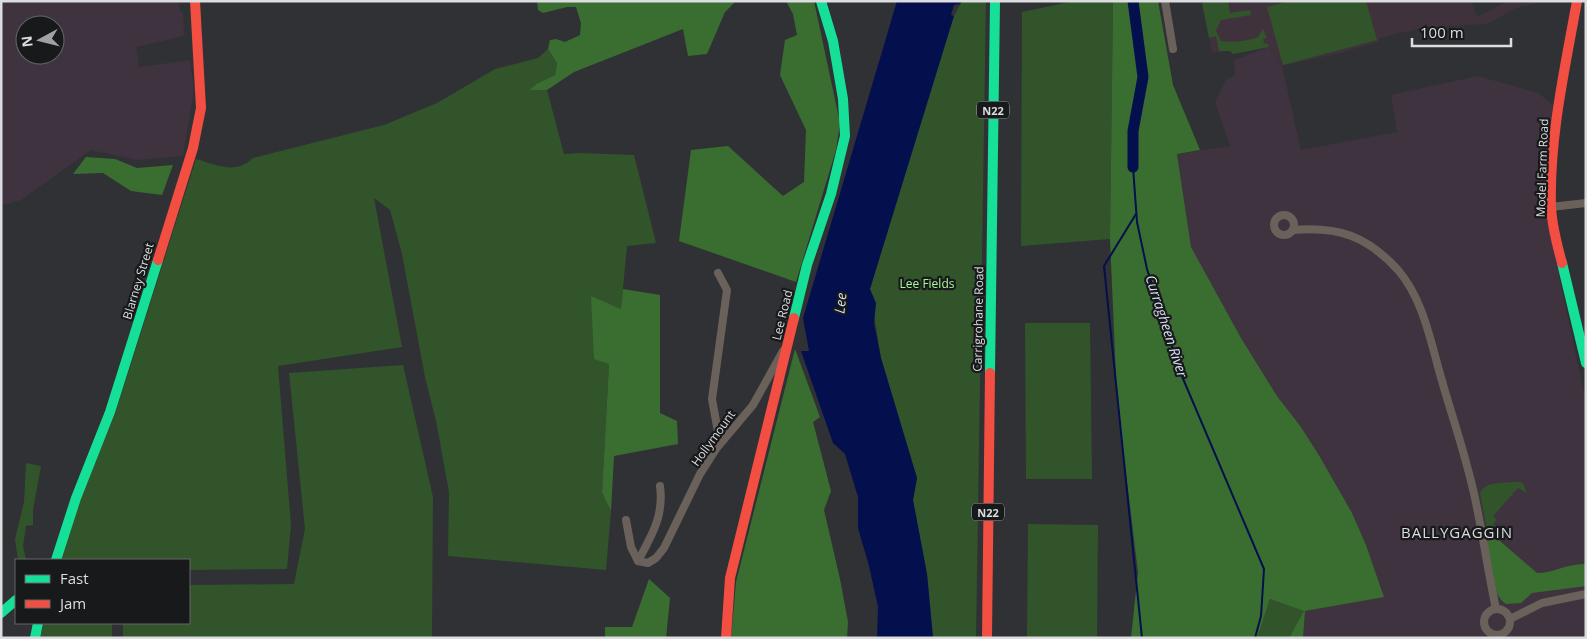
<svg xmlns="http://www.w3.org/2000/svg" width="1587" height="639" viewBox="0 0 1587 639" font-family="'Open Sans',sans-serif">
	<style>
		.industrial { fill: #3e333f; fill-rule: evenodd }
		.education { fill: #40323c }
		.green { fill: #31542b }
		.forest { fill: #3a6e31 }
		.water { fill: #040f4e }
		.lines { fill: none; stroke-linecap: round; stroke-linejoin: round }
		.stream { stroke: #040f4e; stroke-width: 2 }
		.river { stroke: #040f4e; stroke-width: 11 }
		.street { stroke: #6a615a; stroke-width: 8 }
		.fast { stroke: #16e098; stroke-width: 10 }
		.jam { stroke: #f24e42; stroke-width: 10 }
		.labels { text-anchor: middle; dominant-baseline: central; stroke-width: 4.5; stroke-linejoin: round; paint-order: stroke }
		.shield { fill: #18191b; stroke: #a1a2a5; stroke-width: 1 }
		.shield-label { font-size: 11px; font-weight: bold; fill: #dcdde0 }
		.street-label { font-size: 12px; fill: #dcdde0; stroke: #18191b }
		.park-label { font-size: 12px; fill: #a5f896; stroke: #18191b }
		.water-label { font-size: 14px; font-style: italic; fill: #d5dff4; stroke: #18191b }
		.quarter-label { font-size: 15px; letter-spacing: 1px; fill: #dcdde0; stroke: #18191b }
	</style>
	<rect width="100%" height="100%" fill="#303135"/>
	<g class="industrial">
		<path d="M1,1H178L180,10L183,13L184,36L136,47L139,67L190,60L194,90L183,156L137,160L91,150L21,200L1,206ZM25,25H55V55H25Z"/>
		<polygon points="1269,47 1282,66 1301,150 1397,132 1391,95 1478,76 1538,93 1553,105 1545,210 1586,403 1586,638 1303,638 1305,611 1384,596 1366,545 1352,513 1320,457 1301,427 1277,396 1241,338 1191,247 1177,154 1230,146 1215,102 1226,80 1235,75 1234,60"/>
	</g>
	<polygon class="education" points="1213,1 1471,1 1477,17 1508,1 1546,1 1516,8 1487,24 1425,27 1380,38 1378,42 1343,52 1282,66 1269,47 1233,54 1229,51 1212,52 1202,3"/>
	<g class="green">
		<polygon points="962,1 986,1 976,638 933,638 927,574 913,500 917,478 881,358 870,289 949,26"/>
		<polygon points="1074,1 1113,1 1110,239 1021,246 1022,12"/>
		<path d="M1213,1H1228L1230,13L1250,10L1251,15L1221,20L1216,31L1221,41C1233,43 1247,41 1258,37L1263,29L1267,38L1263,39L1264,43L1268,44L1269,47L1233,54L1230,51H1219L1216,36L1209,38L1202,3Z"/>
		<polygon points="1289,1 1366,1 1377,40 1283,65 1267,7"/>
		<path d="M548,49L557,63L555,75L538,83L530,90H547L564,154L579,153L634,155L656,243L627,246L621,309L591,297L609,364L602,493L611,511L606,570L448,556L449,492L436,421L425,377L402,254L390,210L374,198L402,347L278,366L291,525L287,569L189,570V560H60L79,500L115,414L196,159C216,165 236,175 253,158L384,125L437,103L495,69L538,58Z"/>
		<polygon points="1025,323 1090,323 1092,479 1026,479"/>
		<polygon points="403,365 433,497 432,638 123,638 123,623 189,623 189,585 294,584 305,529 289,373"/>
		<polygon points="26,463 41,466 33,510 33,525 26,526 23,546 26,560 18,560 15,539 24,502"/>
		<path d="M1513,482H1521L1524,485L1526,493L1518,488L1493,516L1497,520L1493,524L1497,528L1488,537L1480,492C1486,482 1501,483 1513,482Z"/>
		<polygon points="1028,524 1098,525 1097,638 1027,638"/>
		<polygon points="1270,599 1305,611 1289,638 1257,638"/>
		<polygon points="44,623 112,623 112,638 40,638"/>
	</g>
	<g class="forest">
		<polygon points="537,1 736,1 725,12 707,54 688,56 683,29 574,72 547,90 529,90 538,83 555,75 557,63 548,49 550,40 556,39 565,42 580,35 581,23 576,7 567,7 543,13 538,10"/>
		<polygon points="786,1 814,1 840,123 836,150 796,282 679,241 691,150 728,146 783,196 804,182 806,130 780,75 785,40 797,35 793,14"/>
		<polygon points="1113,1 1158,1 1173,85 1200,150 1177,154 1191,247 1241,338 1277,396 1301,427 1320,457 1352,513 1366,545 1384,597 1305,611 1303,638 1289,638 1304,611 1270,599 1257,638 1131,638 1138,572 1117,399 1110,239"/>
		<polygon points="86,157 115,159 137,168 173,165 162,195 131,191 103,173 73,174"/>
		<polygon points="623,289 660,295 660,413 677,421 678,444 614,456 611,511 602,493 609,364 594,359 591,296 621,309"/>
		<polygon points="795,349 820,417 813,422 831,491 824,510 840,579 848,622 847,638 731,638 736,582"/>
		<path d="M1494,536L1537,573C1554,573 1568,563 1586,564V586L1532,593L1521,603L1506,604C1490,594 1490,560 1487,543L1488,539Z"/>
		<polygon points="649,579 670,598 666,638 605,638 605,627 632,627"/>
	</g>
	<polygon class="water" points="897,1 962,1 960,4 954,5 951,15 954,16 870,289 876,303 874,323 881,358 917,478 913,500 927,574 933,638 877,638 878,607 869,566 858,528 858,497 845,454 833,443 801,351 809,351 803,318"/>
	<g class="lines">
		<g class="stream">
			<polyline points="1133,167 1137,222 1147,269 1181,374 1264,569 1261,616 1255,638"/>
			<polyline points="1136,214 1104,266 1142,638"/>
		</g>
		<polyline class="river" points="1133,1 1143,77 1133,131 1133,167"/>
		<g class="street">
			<polyline points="1165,1 1173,49"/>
			<polyline points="1551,207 1586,203"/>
			<circle cx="1284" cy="225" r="10"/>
			<path d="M1293,230C1338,226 1367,236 1398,270C1424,300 1431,344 1442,381C1454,423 1469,465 1477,508C1484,542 1489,576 1496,609"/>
			<polyline points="718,273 727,290 712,399 720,443"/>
			<path d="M660,486C664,516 652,535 638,561L648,563L656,558L664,548L700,474L716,449L753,405L783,351"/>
			<polyline points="626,520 631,547 638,561"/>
			<circle cx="1497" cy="622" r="13"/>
			<polyline points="1510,619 1542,603 1586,594"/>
		</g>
		<g class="fast">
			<polyline points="1562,263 1586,363"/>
			<polyline points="794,318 807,265 831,194 845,136 843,99 833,41 821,1"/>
			<polyline points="990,373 995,1"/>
			<polyline points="56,560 76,498 110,412 158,260"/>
			<polyline points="1,613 16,600"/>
			<polyline points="35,638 38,623"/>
		</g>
		<g class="jam">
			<polyline points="158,260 193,148 201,108 195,1"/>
			<path d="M1562,263C1557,245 1552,226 1551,207C1549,138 1565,68 1577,1"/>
			<polyline points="726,638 730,578 794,318"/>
			<polyline points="987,638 990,373"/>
		</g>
	</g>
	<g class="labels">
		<g class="shield">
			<rect x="977" y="101.5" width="32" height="17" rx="4"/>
			<rect x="972" y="503.5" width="32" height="17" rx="4"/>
		</g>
		<g class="shield-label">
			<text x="993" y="110">N22</text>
			<text x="988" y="512">N22</text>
		</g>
		<g class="street-label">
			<text transform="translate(1542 168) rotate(-88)">Model Farm Road</text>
			<text transform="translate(138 281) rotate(-73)">Blarney Street</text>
			<text transform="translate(782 315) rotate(-76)">Lee Road</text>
			<text transform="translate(978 319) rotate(-89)">Carrigrohane Road</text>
			<text transform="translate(713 438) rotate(-54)">Hollymount</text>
		</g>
		<g class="park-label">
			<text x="927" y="283">Lee Fields</text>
		</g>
		<g class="water-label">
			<text transform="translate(840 303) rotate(-83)">Lee</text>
			<text transform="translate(1167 326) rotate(72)">Curragheen River</text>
		</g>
		<g class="quarter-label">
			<text x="1457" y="532">BALLYGAGGIN</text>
		</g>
	</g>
	<rect width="1587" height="639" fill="none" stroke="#dcdde0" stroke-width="5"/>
	<rect x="15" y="559" width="175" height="65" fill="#18191b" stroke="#66676a"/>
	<rect x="25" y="575" width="25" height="8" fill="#16e098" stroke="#66676a"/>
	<text x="60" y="584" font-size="15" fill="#dcdde0">Fast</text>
	<rect x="25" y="600" width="25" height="8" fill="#f24e42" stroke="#66676a"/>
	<text x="60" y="609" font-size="15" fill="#dcdde0">Jam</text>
	<g transform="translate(40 40) rotate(263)"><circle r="24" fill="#18191b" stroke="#66676a"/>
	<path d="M0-4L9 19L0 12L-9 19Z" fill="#a0a1a4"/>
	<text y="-8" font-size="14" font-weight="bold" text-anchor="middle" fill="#dcdde0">N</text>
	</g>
	<path d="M1412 38v8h99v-8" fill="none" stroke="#dcdde0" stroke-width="2.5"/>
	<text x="1420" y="38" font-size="15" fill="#dcdde0" stroke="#18191b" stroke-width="4" paint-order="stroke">100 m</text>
</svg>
